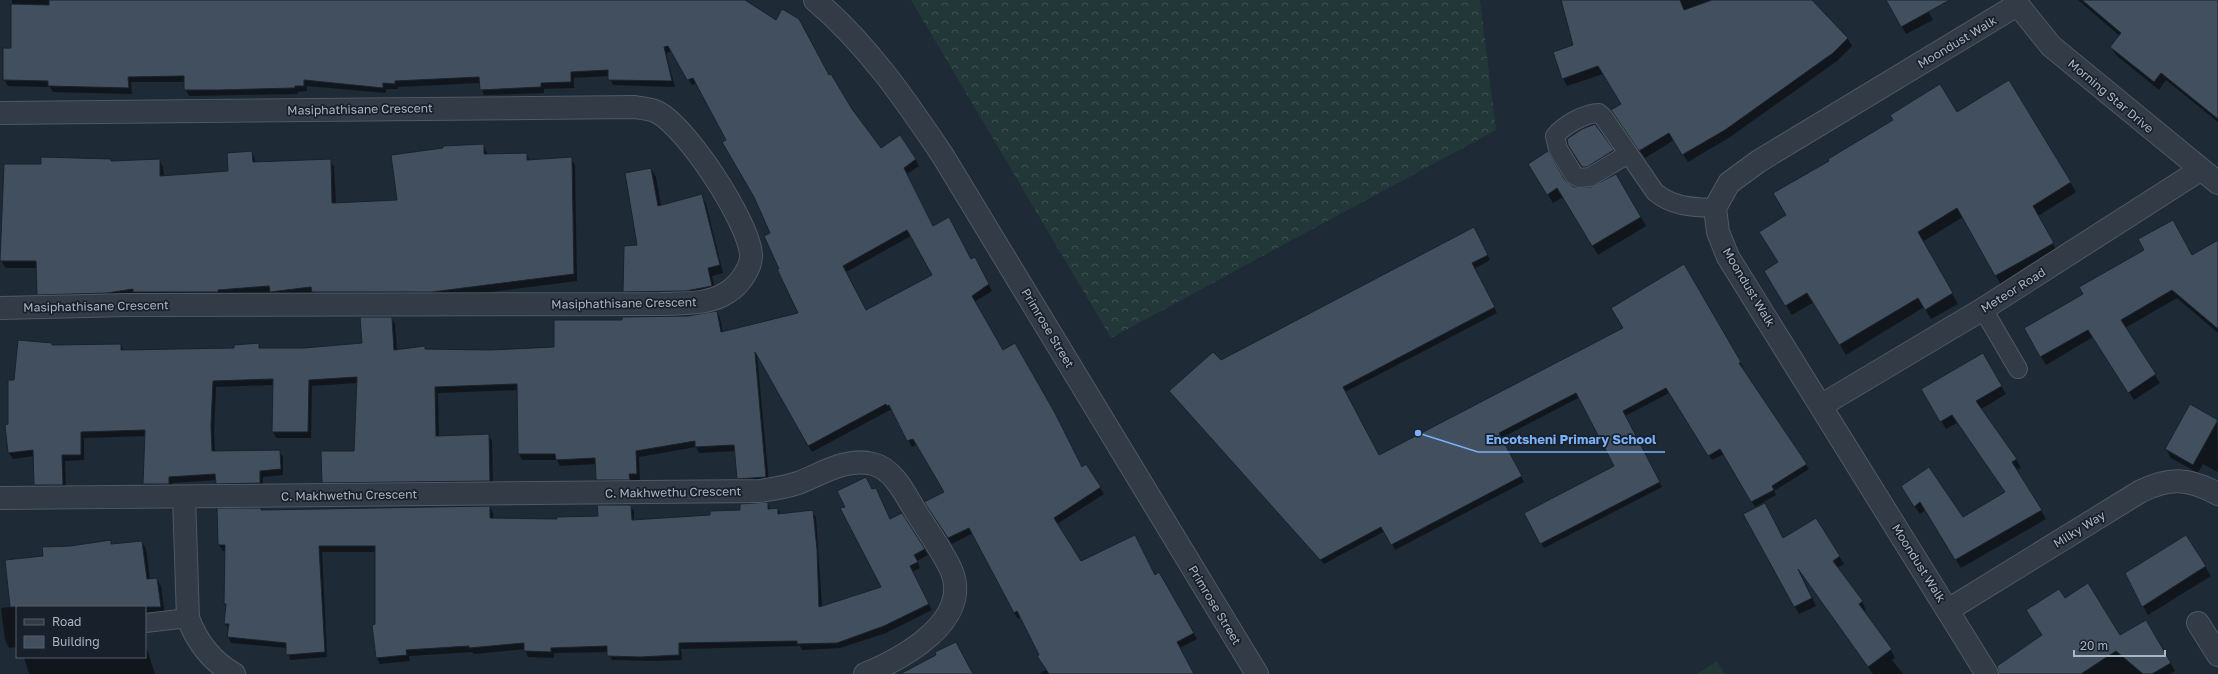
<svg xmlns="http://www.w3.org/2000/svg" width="2218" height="674" viewBox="0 0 2218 674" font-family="'Golos Text',sans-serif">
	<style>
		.grass { fill: #213738 }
		.forest { fill: url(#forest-crowns) }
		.shadow { fill: #0007; fill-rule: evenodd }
		.building { fill: #414f5e; stroke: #19222d; fill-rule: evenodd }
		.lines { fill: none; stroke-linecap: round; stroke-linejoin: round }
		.lane-casing { stroke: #4f5965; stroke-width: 20 }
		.street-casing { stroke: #4f5965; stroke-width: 24 }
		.lane { stroke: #323b46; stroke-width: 18 }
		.street { stroke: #323b46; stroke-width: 22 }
		.labels { text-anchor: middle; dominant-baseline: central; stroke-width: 3.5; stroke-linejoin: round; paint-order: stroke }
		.street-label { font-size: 12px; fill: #abb6c4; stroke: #18202b }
		.leader { fill: none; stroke: #7ab2fa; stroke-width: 1.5 }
		.callout-dot { fill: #7ab2fa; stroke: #18202b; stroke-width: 1.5 }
		.callout-label { font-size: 13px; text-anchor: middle; font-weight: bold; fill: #7ab2fa; stroke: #18202b; stroke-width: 3.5; stroke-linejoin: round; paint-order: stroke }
	</style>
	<defs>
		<pattern id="forest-crowns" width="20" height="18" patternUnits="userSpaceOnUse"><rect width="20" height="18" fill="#213738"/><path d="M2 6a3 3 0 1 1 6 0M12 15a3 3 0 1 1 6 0" fill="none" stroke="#3f5253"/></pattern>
	</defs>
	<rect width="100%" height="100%" fill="#1e2a36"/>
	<polygon class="grass" points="1717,661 1725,674 1697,674"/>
	<polygon class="forest" points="911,0 1480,0 1496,130 1111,338"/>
	<g class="shadow">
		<path d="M12,0H744L829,76L881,149L900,136L916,160L919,166L907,174L933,227L978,264L992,291L974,302L1003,351L1082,468L1086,465L1104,494L1057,524L1080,562L1155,576L1159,573L1197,639L1180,648L1193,674H1039L1047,669L1041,655L1021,617L1018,619L1014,613L973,533L952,544L931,512L945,492L917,444L912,447L893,410H890L812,452L757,355L769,483L742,485L738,478L736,451L699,453L696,447L639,457L640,480H632V486H601L597,480L596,464L560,466L557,460H522L519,454L518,390L438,393L439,436L488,435L492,441L493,487L326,488L323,482L355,452L357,383L312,386L311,438H276L273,432L274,385L216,387L214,433L215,452L279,451L283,457V475L263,477V489H220L217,480L172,483V490H147L144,484L146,436L84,438V460L65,461L66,491H39L35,485L34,456L13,459L9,453L6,426L9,425L15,381L51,344L53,346L121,345L124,351L235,349L259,344L261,349H304L363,344L391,318L395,324L397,350L425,347L426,350L490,351L555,348L623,321L688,317L717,312L720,318L723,333L800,314L780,269L772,233L727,140L697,83L692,85L672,51L666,54L675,87L613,85L609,76L574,78V88L544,89V93L484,95L480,83L398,87V89H386V93L307,86V91L298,92V94L189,96L186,90L185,82H131L132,94L53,92L50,87L8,86L4,80L12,49ZM911,236L933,276L866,311L846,272Z"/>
		<polygon points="1562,0 1810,0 1848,39 1852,46 1837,61 1730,137 1688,162 1674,140 1645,158 1617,118 1622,104 1603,74 1567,86 1563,78 1575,45"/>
		<polygon points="1887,0 1922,0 1933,20 1906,34"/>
		<polygon points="2078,0 2218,0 2218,122 2166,80 2159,90 2116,55 2111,47 2120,36"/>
		<polygon points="1956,113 2070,182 2076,192 2038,216 2058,253 2001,285 1963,217 1922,242 1958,304 1931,319 1924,307 1846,355 1814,302 1792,315 1765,271 1779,263"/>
		<polygon points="1595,125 1618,160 1588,176 1574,154"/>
		<polygon points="483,145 488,155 526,154 530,160 571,158 575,165 577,281 437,299 275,299 272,293 222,297 42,301 38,294 37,268 6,268 1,261 5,165 159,160 163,167 164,177 229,172 252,152 256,163 330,160 334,167 336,204 398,201"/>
		<polygon points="1529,164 1579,189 1595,187 1616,175 1646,226 1598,255 1563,197 1553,203"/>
		<polygon points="651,169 656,177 661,206 702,196 706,204 723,273 712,276 716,294 629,299 624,291 639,246"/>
		<polygon points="1477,234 1490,260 1474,269 1497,313 1345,392 1379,456 1624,328 1684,266 1743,367 1741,368 1809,469 1774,491 1776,495 1755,507 1724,454 1712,460 1669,393 1625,416 1662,487 1544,548 1525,514 1616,466 1580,397 1501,438 1524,482 1395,550 1385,531 1324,564 1171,391 1220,362"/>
		<polygon points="2218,255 2218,333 2177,298 2125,328 2160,383 2134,400 2093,337 2046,365 2025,329 2192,256"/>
		<polygon points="1982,354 2006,394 1981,409 2016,459 2021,468 2016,470 2046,519 1961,568 1926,510 1920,514 1907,495 1963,519 2006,492 1957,423 1946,429 1923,390"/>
		<polygon points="2217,421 2218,472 2203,464 2198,473 2171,458 2166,449"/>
		<polygon points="872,490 890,520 902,514 928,555 917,561 920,568 912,572 932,610 886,633 840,648 802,650 800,646 681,649 682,660 654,661 612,660 608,652 554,653 554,658 528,657 525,649 474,654 472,652 409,656 410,661 380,664 377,658 373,625 376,625 376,552 322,552 327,657 290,660 287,648 231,643 228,637 229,629 225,624 226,551 223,551 219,545 218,509 261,511 490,507 493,513 493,519 558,520 599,516 630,506 634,511 634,521 712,516 767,503 771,510 778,509 781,515 812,512 816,517 822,607 883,587 847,508"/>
		<polygon points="1765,504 1783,539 1816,519 1844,564 1837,568 1862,602 1866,610 1863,612 1891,650 1895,658 1892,660 1903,674 1873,674 1801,573 1816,606 1799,614 1744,514"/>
		<polygon points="2186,536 2211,576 2148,615 2126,574"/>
		<polygon points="110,541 112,545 142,542 146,549 150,580 157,579 161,586 165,616 145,619 145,607 17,607 17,647 9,648 5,640 1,608 10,607 44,557 70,547"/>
		<polygon points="2064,599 2120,637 2146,622 2175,671 2170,674 2010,674 2043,635"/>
		<polygon points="145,643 155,674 29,674 24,657 145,657"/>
	</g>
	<g class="building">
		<path d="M49,0H745L776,20L782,9L799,19L829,75L831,74L852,109L881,148L900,135L916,159L904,168L933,226L949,217L971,259L975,257L989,284L972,296L1003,350L1015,343L1055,413L1082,467L1086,464L1101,487L1054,518L1081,561L1135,535L1155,575L1159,572L1194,633L1177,642L1194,674H1049L1037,656L1039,655L1017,611L1014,613L969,528L948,538L924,502L944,492L913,439L907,441L889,405L887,406L886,404L808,446L755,352L766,477L737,479L734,445L695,447V441L636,451L637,474H629L630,480H596L595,458L556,460L555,454H518L517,384L435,387L436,436L489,434L490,481L322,483L321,451H354L357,377L309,380L308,432H272L273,379L213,381L211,426L212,451L280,450L281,469L260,471V483L216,484L215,474L169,477V484H143L145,430L81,432V455H62L63,485H34L33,450L8,453L5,425L8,424V380H14L18,340L52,343V345L121,344V350L234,348V345L259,343V348H304L362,343L360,317H392L394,350L425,346V349L490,350L554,347V320H622V317L688,316L717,311L721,332L798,313L777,269H779L764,236L770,233L754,197L722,142L726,140L695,82L693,78L687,80L668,46L664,47L672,81L608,80V70L571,72V82L541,83V87L480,90L479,77L395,81V84L383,83V88L304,80V86H295V88L218,90H184V76L128,77L129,88L48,86V81L3,80V48H11V4L49,5ZM907,230L932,275L866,310L843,266Z"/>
		<polygon points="1561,0 1680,0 1684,10 1712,0 1812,0 1848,38 1833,53 1725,130 1682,155 1669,133 1639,151 1611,110 1621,104 1598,66 1562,79 1553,52 1573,45"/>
		<polygon points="1886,0 1950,0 1901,27"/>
		<polygon points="2082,0 2218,0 2218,119 2161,73 2154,82 2110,47 2121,33"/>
		<polygon points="2009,80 2071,182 2033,206 2054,243 1995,276 1957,208 1918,232 1953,293 1925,310 1918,298 1839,345 1807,293 1785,306 1764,271 1778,262 1759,232 1786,215 1773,193 1829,161 1828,159 1893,120 1890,115 1940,84 1957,112"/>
		<polygon points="1595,124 1614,150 1587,167 1582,167 1568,145 1567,139 1582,129"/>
		<polygon points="484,144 484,154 527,153 527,160 572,157 574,274 432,292 312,292 311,287 270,292 269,286 218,290 218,292 133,292 133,289 107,293 37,295 36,261 0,261 4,164 41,164 41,157 111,159 111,161 160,159 160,176 228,171 227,153 252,151 253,162 331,159 332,203 397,200 391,155 443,148 443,146"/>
		<polygon points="1548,151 1565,180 1574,187 1591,187 1616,174 1641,217 1592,246 1557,188 1547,195 1528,164"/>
		<polygon points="651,168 658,206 702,194 720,265 708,268 712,286 686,291 623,292 624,246 637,245 625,173"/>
		<polygon points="2173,220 2192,255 2218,240 2218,329 2172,290 2121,320 2156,374 2128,393 2088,330 2040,357 2024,328 2083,294 2079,287 2144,250 2138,239"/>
		<polygon points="1474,227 1488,255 1472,263 1495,307 1343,387 1379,455 1623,328 1611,308 1684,264 1741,362 1739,363 1807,464 1772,486 1774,490 1751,502 1720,449 1708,456 1666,388 1623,411 1660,482 1540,544 1524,513 1614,466 1576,393 1499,433 1522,476 1391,545 1381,527 1320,560 1169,391 1213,352 1221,360"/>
		<polygon points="1983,353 2002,386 1976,401 2017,459 2012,462 2042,510 1955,560 1920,502 1914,507 1901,486 1929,467 1963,517 2005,492 1952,415 1940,422 1921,389"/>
		<polygon points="2190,404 2218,420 2193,465 2165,449"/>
		<polygon points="866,477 872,489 876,488 890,519 902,513 925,549 914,555 918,562 910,566 929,604 884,626 837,643 797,644 797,641 679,643 679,655 640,657 607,656 607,646 551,648 551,652 524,651 524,643 469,648 469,646 406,650 407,655 376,658 372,625 375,624 375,546 319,546 325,652 286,655 286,643 227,637 229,624 224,624 226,604 224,604 225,545 218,545 217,508 261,508 261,510 490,506 490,518 557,519 557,517 598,516 597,505 631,505 632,520 710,515 710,511 740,510 740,504 768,502 768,509 778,508 778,514 813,510 817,549 819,607 881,587 840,508 845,507 837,491"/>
		<polygon points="1765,503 1783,538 1816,518 1840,556 1833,561 1863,601 1859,604 1892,649 1868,667 1798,569 1812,598 1794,607 1743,514"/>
		<polygon points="2186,535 2206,566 2142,607 2125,573"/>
		<polygon points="111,540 111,544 142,541 147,579 157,578 161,607 10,607 5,560 43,556 42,547 70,546"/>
		<polygon points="2088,583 2120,635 2146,620 2171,663 2152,674 2143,674 2116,651 2081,674 1999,674 1997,666 2042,635 2026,610 2059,589 2065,598"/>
		<polygon points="956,642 973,674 900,674 936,655 935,652"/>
	</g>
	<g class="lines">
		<defs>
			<g id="lane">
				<path d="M1628,154L1590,177L1579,178L1574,175L1558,149L1555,136C1564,125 1585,113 1599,113L1604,118L1655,192C1673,207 1692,207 1715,208"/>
				<polyline points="1983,309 2018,369"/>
				<polyline points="145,623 188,618"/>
			</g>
			<g id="street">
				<path d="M815,0C867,44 905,99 943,156L1257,674"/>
				<polyline points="2014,0 2051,46 2218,183"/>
				<path d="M0,113L634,107C641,108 651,109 657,112C687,127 748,221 751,254C752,268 739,285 728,292C709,305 683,303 660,304L128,305L0,308"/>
				<polyline points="1822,405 1983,309 2200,170"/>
				<path d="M184,497L188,618C197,642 211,661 234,674"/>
				<path d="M0,498L760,491C773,489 786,487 798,483C822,474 846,457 873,464C894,469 906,496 916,512C927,530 945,554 952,572C971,622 901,659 865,674"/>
				<path d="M1948,610L2141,491C2170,477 2189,478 2218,494"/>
				<polyline points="2198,623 2218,655"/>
				<polyline points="1987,674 1728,257 1718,232 1715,208 1729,183 1759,161 2017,5"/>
			</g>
		</defs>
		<use href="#lane" class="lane-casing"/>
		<use href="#street" class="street-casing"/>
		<use href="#lane" class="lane"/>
		<use href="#street" class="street"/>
	</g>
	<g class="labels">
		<g class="street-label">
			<text transform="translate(1957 42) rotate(-31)">Moondust Walk</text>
			<text transform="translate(2111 96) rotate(40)">Morning Star Drive</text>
			<text transform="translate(360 109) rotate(-1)">Masiphathisane Crescent</text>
			<text transform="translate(1749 287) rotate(59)">Moondust Walk</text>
			<text transform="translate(2013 290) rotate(-32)">Meteor Road</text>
			<text transform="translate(624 303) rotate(-1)">Masiphathisane Crescent</text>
			<text transform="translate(96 306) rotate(-1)">Masiphathisane Crescent</text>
			<text transform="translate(1048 328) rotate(59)">Primrose Street</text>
			<text transform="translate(673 492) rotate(-1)">C. Makhwethu Crescent</text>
			<text transform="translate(349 495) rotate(-1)">C. Makhwethu Crescent</text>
			<text transform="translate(2079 529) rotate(-32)">Milky Way</text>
			<text transform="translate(1919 563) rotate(58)">Moondust Walk</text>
			<text transform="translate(1215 605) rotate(59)">Primrose Street</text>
		</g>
	</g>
	<path class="leader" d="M1418 433L1478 452H1665"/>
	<circle class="callout-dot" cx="1418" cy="433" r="4"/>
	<g class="callout-label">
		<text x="1571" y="444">Encotsheni Primary School</text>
	</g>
	<rect x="16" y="606" width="130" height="52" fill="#18202b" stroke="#535c68"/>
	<rect x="24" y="619" width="20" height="6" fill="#323b46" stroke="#535c68"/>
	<text x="52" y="626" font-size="12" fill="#abb6c4">Road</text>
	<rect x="24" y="636" width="20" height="12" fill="#414f5e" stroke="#535c68"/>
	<text x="52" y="646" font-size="12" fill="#abb6c4">Building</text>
	<path d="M2074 650v6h91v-6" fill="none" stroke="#abb6c4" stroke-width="2"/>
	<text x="2080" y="650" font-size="12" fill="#abb6c4" stroke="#18202b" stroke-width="3" paint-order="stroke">20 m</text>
</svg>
